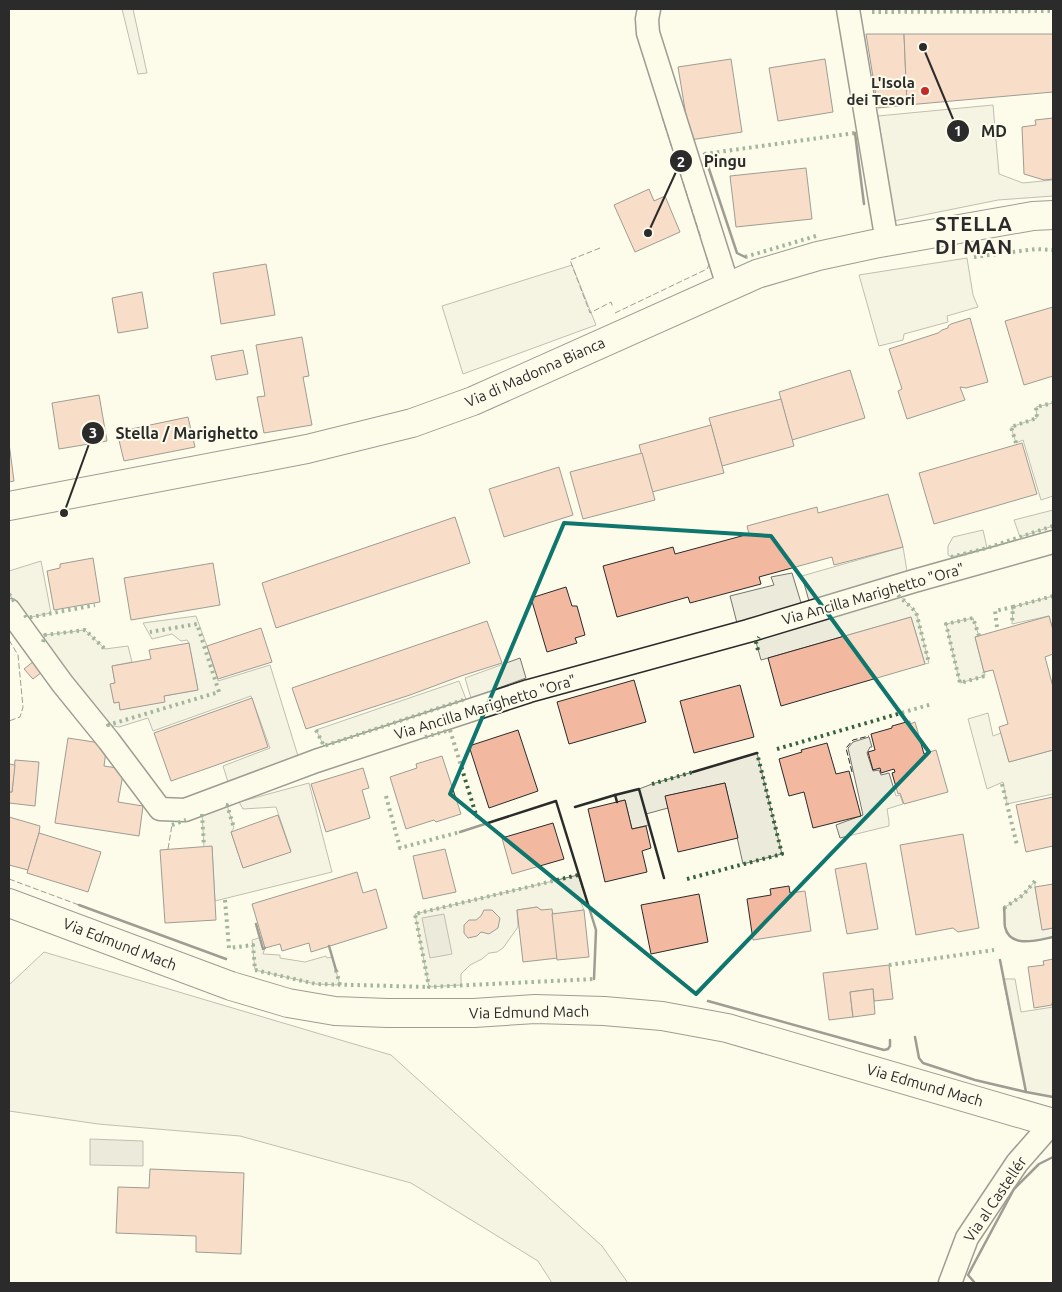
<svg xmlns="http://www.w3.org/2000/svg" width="1062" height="1292" viewBox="0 0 1062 1292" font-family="Ubuntu,sans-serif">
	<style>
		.green { fill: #ecebdb; stroke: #74746e }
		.parking { fill: #eceadb; stroke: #74746e }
		.water { fill: #d8d7c9; stroke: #74746e }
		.building { fill: #f2b8a0; stroke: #2b2b2b }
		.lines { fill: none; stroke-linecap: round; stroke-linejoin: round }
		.street-casing { stroke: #2b2b2b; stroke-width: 25 }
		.secondary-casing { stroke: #2b2b2b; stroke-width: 30 }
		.primary-casing { stroke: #2b2b2b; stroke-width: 30 }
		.street { stroke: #fdfbea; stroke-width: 22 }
		.secondary { stroke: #fdfbea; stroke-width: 28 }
		.primary { stroke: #fdfbea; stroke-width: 28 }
		.hedge { stroke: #34623c; stroke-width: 4; stroke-dasharray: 2.5 4; stroke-linecap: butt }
		.fence { stroke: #2b2b2b; stroke-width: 1; stroke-dasharray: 6 2.5; stroke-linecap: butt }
		.wall { stroke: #2b2b2b; stroke-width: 2.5 }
		.marked { fill: none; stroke: #0f766e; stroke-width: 4; stroke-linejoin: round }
		.poi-dot { fill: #c62828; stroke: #fdfbea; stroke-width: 2 }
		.labels { text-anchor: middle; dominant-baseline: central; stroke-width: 4; stroke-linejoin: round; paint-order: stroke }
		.poi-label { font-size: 15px; font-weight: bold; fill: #2b2b2b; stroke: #fdfbea; text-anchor: end }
		.street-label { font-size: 15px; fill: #2b2b2b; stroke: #fdfbea }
		.district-label { font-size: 20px; font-weight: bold; letter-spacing: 1px; fill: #2b2b2b; stroke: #fdfbea }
		.leader { fill: none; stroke: #2b2b2b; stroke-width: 2 }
		.callout-dot { fill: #2b2b2b; stroke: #fdfbea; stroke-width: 2 }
		.mark-label { font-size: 15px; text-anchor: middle; font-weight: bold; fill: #fff }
		.callout-label { font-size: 16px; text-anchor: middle; font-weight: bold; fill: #2b2b2b; stroke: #fdfbea; stroke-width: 4; stroke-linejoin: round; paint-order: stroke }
	</style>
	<rect width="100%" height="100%" fill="#fdfbea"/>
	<g class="green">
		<polygon points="122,9 133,9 147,73 138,74"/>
		<polygon points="967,258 973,295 978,307 947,316 948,322 904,334 903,340 879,346 859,275"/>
		<polygon points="1053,403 1053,496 1041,500 1023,440 1016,443 1011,427 1037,418 1036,407"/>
		<polygon points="1053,510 1053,526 1020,537 1014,520"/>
		<polygon points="983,530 987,548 951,557 948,555 948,546 953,537"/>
		<polygon points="903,547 907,571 809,601 802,576"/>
		<polygon points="41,561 51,613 27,618 9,594 9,571"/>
		<polygon points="792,573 802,606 738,627 730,596 774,585 771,577"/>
		<polygon points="898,594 916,612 929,663 925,664 911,617 761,660 756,642 761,634"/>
		<polygon points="1053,596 1053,630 1049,616 1012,624 1013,607"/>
		<polygon points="196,616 207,646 218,681 270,665 298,756 228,782 223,766 270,748 251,696 153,731 148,718 119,727 108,725 43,643 45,635 85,630 105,649 128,646 132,662 112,666 115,683 111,684 114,703 164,696 198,690 189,643 187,640 181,641 172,634 152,639 143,623"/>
		<polygon points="973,618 979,636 975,637 985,676 960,683 946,624"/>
		<polygon points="520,658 526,678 471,698 465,678"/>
		<polygon points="459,681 466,699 463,700 324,746 316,730"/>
		<polygon points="988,713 993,736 1001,733 1009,762 1053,750 1053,794 1007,804 1003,782 987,789 968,719"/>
		<polygon points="869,737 872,747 870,747 867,753 873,771 879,770 881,775 889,773 896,796 900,795 903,804 887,809 889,821 889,826 840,838 836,825 863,815 848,748 853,742"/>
		<polygon points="757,753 782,854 743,864 725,783 666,796 668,808 646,814 649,825 632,829 625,800 617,802 615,795 639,789 652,784"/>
		<polygon points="309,783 332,872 215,901 212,847 204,847 202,814 227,805 234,828 231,832 243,868 291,851 276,807 243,809 239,802"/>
		<path d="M578,875L587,902L581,903L584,910C568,912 550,918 537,907L517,910L518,927L503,948L497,952L489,953L482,959L470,965L461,974V985L429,987L415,914Z"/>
		<path d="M1035,881V887L1043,930L1053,928V937C1038,940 1011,949 1005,927C1004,921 1005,914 1004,908L1023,895Z"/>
		<polygon points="262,937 265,948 263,954 280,955 280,958 305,962 326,956 327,958 332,957 340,985 316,984 255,970 252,940"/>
		<polygon points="44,952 391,1055 602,1246 628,1283 552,1283 538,1261 411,1183 240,1136 98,1124 9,1111 9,985"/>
		<polygon points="1003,979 1015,979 1021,1012 1053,1007 1053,1097 1026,1092"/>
	</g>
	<g class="parking">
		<polygon points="993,105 999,174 1023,183 1053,180 1053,196 998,200 894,221 878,116"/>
		<polygon points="572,265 596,325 463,374 442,306"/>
	</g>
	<g class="water">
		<polygon points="444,914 452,954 430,958 422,918"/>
		<polygon points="90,1139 143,1141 143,1166 90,1165"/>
	</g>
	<g class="building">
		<polygon points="866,34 904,34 907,105 878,108"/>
		<polygon points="904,34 1053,34 1053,92 907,105"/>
		<polygon points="731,59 742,132 690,140 678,67"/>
		<polygon points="825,59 833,112 778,121 769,68"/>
		<polygon points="1053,118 1053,179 1044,180 1024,174 1022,127 1036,125 1035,120"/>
		<polygon points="806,168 812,219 736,227 730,176"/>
		<polygon points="649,189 654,201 665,196 680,232 635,252 614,205"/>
		<polygon points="266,264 275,315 221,324 213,273"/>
		<polygon points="142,292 148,328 118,333 112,298"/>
		<polygon points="1053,307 1053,376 1024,385 1005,321"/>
		<polygon points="970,318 988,382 966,388 960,387 965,400 907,419 898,391 902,389 889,349 938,333 942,330 948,328 948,326 951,324"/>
		<polygon points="302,337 309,376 303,377 312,425 264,433 257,397 265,396 256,345"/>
		<polygon points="243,350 248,374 216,380 211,356"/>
		<polygon points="850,370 865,418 792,440 779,392"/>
		<polygon points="99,395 107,441 59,449 52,403"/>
		<polygon points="781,399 794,446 722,466 709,418"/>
		<polygon points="188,417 195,447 124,461 117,432"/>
		<polygon points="711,425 724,473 652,492 639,445"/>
		<polygon points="9,443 14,481 9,482"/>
		<polygon points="1022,443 1037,494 934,524 919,473"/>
		<polygon points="642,453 655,500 583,519 570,472"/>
		<polygon points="559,467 573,515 504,537 489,489"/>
		<polygon points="888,494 903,547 834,565 832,557 759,577 761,584 690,603 688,597 617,617 603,566 673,547 675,554 749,534 747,526 817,507 818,513"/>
		<polygon points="455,517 470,563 276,628 262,583"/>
		<polygon points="93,558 100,602 54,610 47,571 60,568 60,564"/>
		<polygon points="213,563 220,605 131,620 124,578"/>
		<polygon points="566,587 572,606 577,606 585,635 575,638 577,643 547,652 531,598"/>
		<polygon points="1049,616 1053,630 1053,654 1045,657 1053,687 1053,750 1009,762 999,727 1008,724 993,670 984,672 975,637"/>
		<polygon points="911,617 925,664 781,706 768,658"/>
		<polygon points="487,621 502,663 461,676 410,695 306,729 292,688"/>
		<polygon points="261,628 272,662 218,679 207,646"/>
		<polygon points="189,643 198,690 164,696 165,702 120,710 119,702 114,703 110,684 115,683 112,666 151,659 149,650"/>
		<polygon points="34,661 42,672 33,679 24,669"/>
		<polygon points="634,680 646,722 569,744 557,702"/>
		<polygon points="740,685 754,737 694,753 680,701"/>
		<polygon points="252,698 268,747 171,781 154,733"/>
		<polygon points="910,721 910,724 915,722 924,754 936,750 948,792 904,804 900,793 898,794 892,773 895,772 894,769 881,773 880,768 873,770 868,752 875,750 871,734 892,728 892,726"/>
		<polygon points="518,730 538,791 489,808 469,746"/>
		<polygon points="68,738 107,744 104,766 124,769 118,802 143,806 139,836 55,823"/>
		<polygon points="827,743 836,774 849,771 861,816 813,828 804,792 789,796 779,759 802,752 801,750"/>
		<polygon points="442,756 461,814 436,822 434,820 406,829 390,777 417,768 416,764"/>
		<polygon points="15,760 39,762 35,806 9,803 9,792 12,792"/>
		<polygon points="9,764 15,765 12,792 9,792"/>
		<polygon points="363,768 369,788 362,790 370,818 326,832 311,784"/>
		<polygon points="725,783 738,838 678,852 665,796"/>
		<polygon points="1053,797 1053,846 1026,852 1016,805"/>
		<polygon points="625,800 632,829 646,826 651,848 642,851 647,872 605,882 588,809"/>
		<polygon points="278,815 291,852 243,868 231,832"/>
		<polygon points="9,817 40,826 39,833 28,870 9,865"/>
		<polygon points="553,823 564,859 512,874 502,838"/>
		<polygon points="39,833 101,852 88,892 27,873"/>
		<polygon points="963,834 979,928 958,932 953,928 916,935 900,845"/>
		<polygon points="212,846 216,920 165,923 160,850"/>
		<polygon points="445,849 456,892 423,899 413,856"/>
		<polygon points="866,863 878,929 847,934 835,869"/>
		<polygon points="357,872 363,893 376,889 387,928 311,952 309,943 282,951 280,944 265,948 252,904"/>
		<polygon points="1053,884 1053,928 1042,930 1035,887"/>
		<polygon points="789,886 790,893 805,891 811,931 753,940 747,899 771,895 770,889"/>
		<polygon points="699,894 708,942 651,954 641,905"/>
		<polygon points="537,907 541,910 552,909 558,958 523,962 517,910"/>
		<polygon points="484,910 492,910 500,918 498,928 489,934 481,932 477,936 468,938 464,933 464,925 469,920 476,920 481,916"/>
		<polygon points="584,910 589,957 557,960 552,914"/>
		<polygon points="1053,959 1053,1003 1052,1003 1052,1005 1034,1008 1028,967 1044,965 1043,961"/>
		<polygon points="889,965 893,999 874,1001 873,989 850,992 853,1017 829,1020 823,973"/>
		<polygon points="873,989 875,1014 853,1017 850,992"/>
		<polygon points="150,1169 244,1173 241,1254 196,1252 196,1236 116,1233 118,1187 149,1188"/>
	</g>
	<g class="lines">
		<defs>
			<g id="street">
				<polyline points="649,9 647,19 648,33 728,286"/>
				<polyline points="848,9 887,242"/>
				<polyline points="9,610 62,683 109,741 160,809 185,810 316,761 529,691 748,631 914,581 1053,542"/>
				<polyline points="950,1283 967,1238 1017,1163 1052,1123"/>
			</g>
			<polyline id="secondary" points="9,506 307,449 412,423 473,401 757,274 818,256 874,244 1033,216 1053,215"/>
			<polyline id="primary" points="9,903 231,986 288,1003 335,1011 387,1013 474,1013 535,1009 604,1011 662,1016 727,1028 1053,1123"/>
		</defs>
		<use href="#street" class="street-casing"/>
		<use href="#secondary" class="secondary-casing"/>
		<use href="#primary" class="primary-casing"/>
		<use href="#street" class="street"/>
		<use href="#secondary" class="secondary"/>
		<use href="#primary" class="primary"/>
		<g class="hedge">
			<polyline points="872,12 1053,11"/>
			<polyline points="704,154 855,133"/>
			<polyline points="745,257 816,236"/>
			<polyline points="974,257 1036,249 1053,250"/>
			<polyline points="1016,443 1011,427 1037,418 1036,407 1053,403"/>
			<polyline points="951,557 987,548 1053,526"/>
			<polyline points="9,594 16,604"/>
			<polyline points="898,595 916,612 929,663"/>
			<polyline points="1013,607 1053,596"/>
			<polyline points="25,615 27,618 95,605"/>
			<polyline points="997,627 995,611 1013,607 1012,624"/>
			<polyline points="979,636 973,618 946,624 960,683 985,676 984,672"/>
			<polyline points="43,642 45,635 85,630 105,649"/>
			<polyline points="758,650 756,642 759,637"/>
			<polyline points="108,724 108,725 219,692 197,624 150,632"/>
			<polyline points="316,730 324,746 463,700"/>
			<polyline points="425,737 450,730 477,818"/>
			<polyline points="777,749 932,704"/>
			<polyline points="652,784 693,772"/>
			<polyline points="1002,784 1017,845"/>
			<polyline points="386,796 400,848 460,832"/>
			<polyline points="226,805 227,805 234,828"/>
			<polyline points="202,814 204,847"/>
			<polyline points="172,825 186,820"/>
			<polyline points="578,875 415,914 429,987 594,979"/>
			<polyline points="687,879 782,854 757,753"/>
			<polyline points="225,900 229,948 253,945 255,970 316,984 429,987"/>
			<polyline points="1004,908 1023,895 1035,881"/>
			<polyline points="889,965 994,950"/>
			<polyline points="336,970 340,985"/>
		</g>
		<g class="fence">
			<polyline points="662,117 701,238"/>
			<polyline points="600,248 570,260 590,313 611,302 613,308"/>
			<polyline points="615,313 707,269 709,265 706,255"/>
			<polyline points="9,640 18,655 23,707 20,717 9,721"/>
			<polyline points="852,772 846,748 853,740 869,736"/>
			<polyline points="168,849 172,825"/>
			<polyline points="9,879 79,905"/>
		</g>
		<g class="wall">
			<polyline points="855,133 864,204"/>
			<polyline points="704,154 737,253 745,257"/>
			<polyline points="693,772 757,753"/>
			<polyline points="617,802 615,795 639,789 664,878"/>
			<polyline points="575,807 615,795"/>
			<polyline points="460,832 556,801 596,930 594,979"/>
			<polyline points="79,905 226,959"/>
			<path d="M1004,908C1005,914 1004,921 1005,927C1010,949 1038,940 1053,937"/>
			<polyline points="256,924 263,949 265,948"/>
			<polyline points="329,946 336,970"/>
			<polyline points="1000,960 1026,1092 1053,1097"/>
			<polyline points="708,1001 884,1050 888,1049 890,1046 890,1040"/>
			<polyline points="915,1037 919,1058 923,1063 975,1080 1026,1092"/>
			<polyline points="975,1283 968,1275 1014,1189 1039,1164 1053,1157"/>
		</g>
	</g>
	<path d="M0 0H1062V1292H0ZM564,523L771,536L929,752L696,994L450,794Z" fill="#fdfbea" fill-opacity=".55" fill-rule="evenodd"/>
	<path class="marked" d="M564,523L771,536L929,752L696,994L450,794Z"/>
	<circle class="poi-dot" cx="925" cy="91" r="5"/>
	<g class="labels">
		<g class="poi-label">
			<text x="915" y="82">L'Isola<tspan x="915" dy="17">dei Tesori</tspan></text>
		</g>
		<g class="street-label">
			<text transform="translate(535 372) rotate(-24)">Via di Madonna Bianca</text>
			<text transform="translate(873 594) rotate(-16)">Via Ancilla Marighetto "Ora"</text>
			<text transform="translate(485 707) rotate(-17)">Via Ancilla Marighetto "Ora"</text>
			<text transform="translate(120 944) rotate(21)">Via Edmund Mach</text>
			<text transform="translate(529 1012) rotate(-1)">Via Edmund Mach</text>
			<text transform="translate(925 1085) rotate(16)">Via Edmund Mach</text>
			<text transform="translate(995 1199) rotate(-56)">Via al Castellér</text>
		</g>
		<g class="district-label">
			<text x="974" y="223">STELLA<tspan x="974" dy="23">DI MAN</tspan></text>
		</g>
	</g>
	<path class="leader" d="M923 47L958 131M648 233L681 161M64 513L93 433"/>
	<g class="callout-dot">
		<circle cx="923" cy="47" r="5"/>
		<circle cx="648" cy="233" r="5"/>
		<circle cx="64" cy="513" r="5"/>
		<circle cx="958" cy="131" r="12"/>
		<circle cx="681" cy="161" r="12"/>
		<circle cx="93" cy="433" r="12"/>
	</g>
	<g class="mark-label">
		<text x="958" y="136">1</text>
		<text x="681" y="167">2</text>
		<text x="93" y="438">3</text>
	</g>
	<g class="callout-label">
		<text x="994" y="137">MD</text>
		<text x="725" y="167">Pingu</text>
		<text x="187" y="439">Stella / Marighetto</text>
	</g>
	<rect width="1062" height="1292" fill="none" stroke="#2b2b2b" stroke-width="20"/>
</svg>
